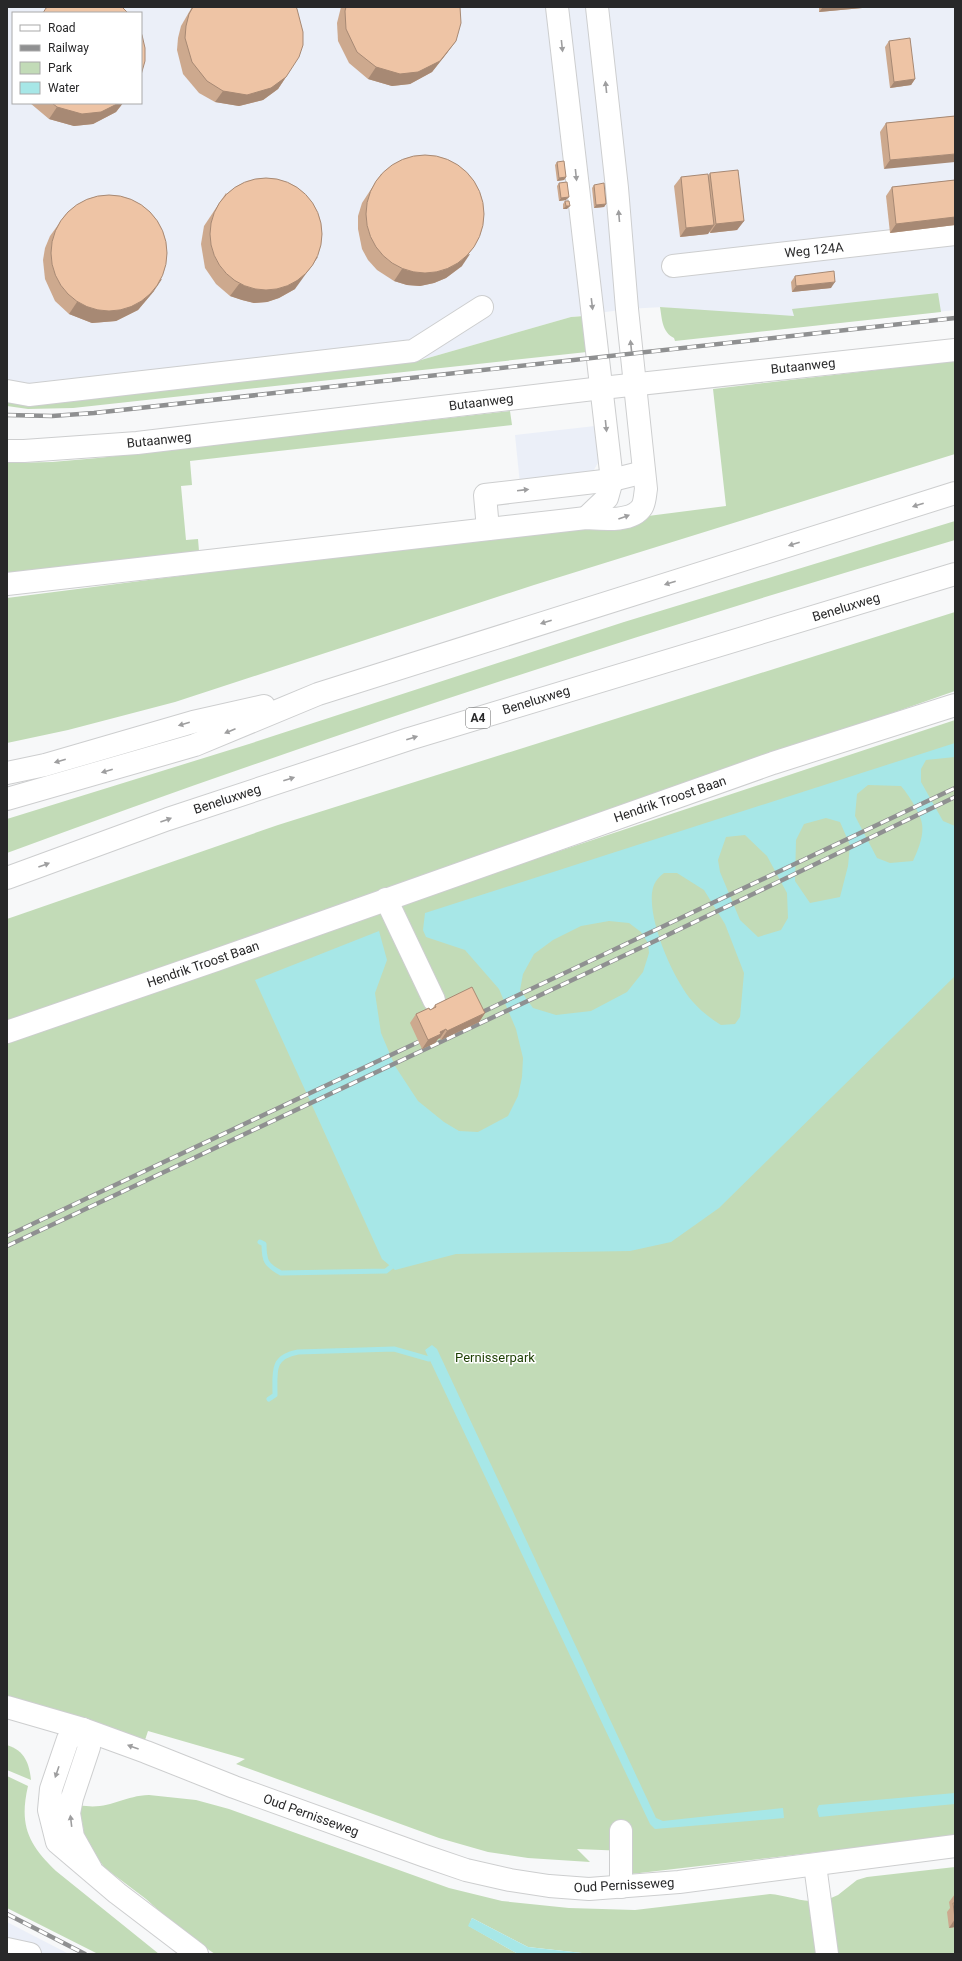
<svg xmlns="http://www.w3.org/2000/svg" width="962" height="1961" viewBox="0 0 962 1961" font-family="Roboto,sans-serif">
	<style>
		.built { fill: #ebeff8; fill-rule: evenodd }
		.green { fill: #c2dbb7 }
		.water { fill: #a7e7e7; fill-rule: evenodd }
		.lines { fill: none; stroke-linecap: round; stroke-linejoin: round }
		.stream { stroke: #a7e7e7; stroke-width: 5 }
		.minor-casing { stroke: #cdcecf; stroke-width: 24 }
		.highway-casing { stroke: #cdcecf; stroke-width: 24 }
		.minor { stroke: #fff; stroke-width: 22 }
		.highway { stroke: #fff; stroke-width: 22 }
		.rail-casing { stroke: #8f9091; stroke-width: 4.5 }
		.rail { stroke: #fff; stroke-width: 3; stroke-dasharray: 9; stroke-linecap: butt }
		.wall { fill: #cda98e }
		.shaded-wall { fill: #a78974 }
		.building { fill: #eec4a5; stroke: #a78974 }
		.oneway { fill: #9e9e9f }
		.labels { text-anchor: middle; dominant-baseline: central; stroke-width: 3; stroke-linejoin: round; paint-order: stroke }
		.shield { fill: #fff; stroke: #686869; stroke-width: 1 }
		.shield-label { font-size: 12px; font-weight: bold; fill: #282829 }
		.street-label { font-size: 13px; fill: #282829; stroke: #fff }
		.park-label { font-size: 13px; fill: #1d3f03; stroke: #fff }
	</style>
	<rect width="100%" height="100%" fill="#f7f8f9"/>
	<g class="built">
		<path d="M7,7H955V310L800,327L663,307L627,309L571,317L414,362L73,401L7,400ZM13,13H141V103H13Z"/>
		<polygon points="595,426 599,461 591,475 520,484 515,435"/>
		<polygon points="7,1922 69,1954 7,1954"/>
	</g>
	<g class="green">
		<path d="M938,293L941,312L675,341L674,338C662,332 662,319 660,307L794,316L792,309Z"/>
		<polygon points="584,316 587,352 73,408 28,409 7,406 7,400 73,401 414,362 571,317"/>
		<polygon points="955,361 955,454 534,585 175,702 68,730 7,743 7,598 726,506 713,389"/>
		<polygon points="510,411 512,425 190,461 192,485 181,486 186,540 198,539 199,551 7,574 7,463 52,462 98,458"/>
		<path d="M955,521V540C635,634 319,738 7,853V819L249,744L624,622Z"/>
		<polygon points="955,612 955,691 7,1022 7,919 278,825"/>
		<polygon points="955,720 955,1836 631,1874 626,1851 577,1849 590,1862 528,1858 488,1852 439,1838 236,1764 245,1759 148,1731 143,1746 7,1699 7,1042 378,911"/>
		<path d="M7,1745C25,1751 29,1763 31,1780L7,1770Z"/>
		<path d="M7,1776L28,1786C19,1825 28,1844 56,1871L159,1954H98L7,1908Z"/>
		<path d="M149,1795L196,1800L229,1809L449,1888L502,1901L569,1908L635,1910L770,1894C784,1895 796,1900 810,1901L821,1954H591L528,1947L472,1918L469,1926L518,1954H215L185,1934L146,1899L105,1868L93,1853L85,1838L79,1805C109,1811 121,1796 149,1795Z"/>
		<polygon points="955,1867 955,1954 832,1954 824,1901 838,1895 857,1880 867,1877"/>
	</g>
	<g class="water">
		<path d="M955,743V757L926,760L921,769V782L943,821L955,826V976L719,1208L671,1242L630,1251L456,1254L395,1270L382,1259L255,980L379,931L387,960L375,993L381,1033L395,1066L418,1101L444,1122L459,1131L478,1132L508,1116L518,1096L522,1077L523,1058L516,1029L499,989L465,950L426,937L423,930L425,913ZM868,785L901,786C908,794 921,814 922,824C924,836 918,850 913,861L890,863L877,858L855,816L857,794ZM826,818L840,822L850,845L848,866L840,897L810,903L795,881L796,840L804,824ZM745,835L767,856L787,893L788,918L781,930L758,937L740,920L720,872L718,860L726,837ZM664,873H677L704,890L725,924L744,973L740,1017L735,1024L721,1025C711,1019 701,1011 693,1002C673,979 649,923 652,893C653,884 657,878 664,873ZM609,921L629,923L641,932L648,943L649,953L643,972L627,992L591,1011L556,1015L533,1008L520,990L523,974L534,954L553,940L581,926Z"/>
		<polygon points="432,1345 437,1349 656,1818 663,1821 783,1808 784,1818 655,1829 650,1824 425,1350"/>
		<polygon points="955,1793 955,1804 819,1817 817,1809 819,1805"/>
		<polygon points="472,1918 528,1947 591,1954 518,1954 468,1926"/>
	</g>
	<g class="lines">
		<g class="stream">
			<path d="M260,1242L264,1244C264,1261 266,1265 281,1273L386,1271L391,1267"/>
			<path d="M269,1399L275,1395C275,1372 271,1357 298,1352L394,1349L429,1359"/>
		</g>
		<defs>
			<g id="minor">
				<polyline points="557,7 612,480 607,498 586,518"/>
				<polyline points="673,266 955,234"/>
				<polyline points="7,391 29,395 413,351 482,307"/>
				<polyline points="7,451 24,451 137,443 602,388 955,350"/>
				<polyline points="488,529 485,495 612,480 644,472"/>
				<path d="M7,584L586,518C601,519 632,523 642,507C645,502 645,494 646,489L627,309L617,188L597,7"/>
				<polyline points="386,899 434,1000"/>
				<polyline points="7,1032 216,960 773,763 955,705"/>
				<polyline points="7,1707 83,1729 146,1752 234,1787 425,1856 466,1870 510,1880 549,1886 589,1889 679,1882 955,1846"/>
				<polyline points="621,1831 621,1887"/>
				<polyline points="815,1865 827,1954"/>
				<polyline points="91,1869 73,1837 69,1813 72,1798 89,1747 83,1729 68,1739 51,1789 49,1810 57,1842 117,1893 197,1954"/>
				<polyline points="7,1949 30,1954"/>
			</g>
			<g id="highway">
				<polyline points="7,773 45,765 193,722 264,706"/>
				<polyline points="7,799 195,745 318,694 955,493"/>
				<polyline points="7,878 168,819 409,739 955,574"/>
			</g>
		</defs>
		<use href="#minor" class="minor-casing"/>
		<use href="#highway" class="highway-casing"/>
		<use href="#minor" class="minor"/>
		<use href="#highway" class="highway"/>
		<defs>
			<g id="rail">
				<polyline points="7,415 52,416 94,413 955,318"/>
				<polyline points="474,1016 955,788"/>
				<polyline points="7,1236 429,1037"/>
				<polyline points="7,1246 655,941 955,797"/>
				<polyline points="7,1914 85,1954"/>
			</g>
		</defs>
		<use href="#rail" class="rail-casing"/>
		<use href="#rail" class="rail"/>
	</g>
	<g class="wall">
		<polygon points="192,7 296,7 286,77 278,89 263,100 239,106 215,102 199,93 183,74 177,50 178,38 181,26"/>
		<polygon points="341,7 460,7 447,53 432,72 410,84 392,86 368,79 349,63 338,41 337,23"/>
		<polygon points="819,7 873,7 819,12"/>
		<polygon points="889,41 915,79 911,85 890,88 885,47"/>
		<polygon points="30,103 123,103 116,112 93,124 74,126 49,119"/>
		<polygon points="955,116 884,169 880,132 886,123"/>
		<polygon points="557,162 566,177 564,180 557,181 555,165"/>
		<polygon points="710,173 744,221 737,230 710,233 709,231 708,234 680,237 674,186 681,177 708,176"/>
		<polygon points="381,174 462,266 446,278 434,283 420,286 407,285 394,281 377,270 368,260 362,249 358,229 358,216 362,203"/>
		<polygon points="955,180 955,225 890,233 886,196 892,187"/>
		<polygon points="559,183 566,200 559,201 557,186"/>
		<polygon points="594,185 606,204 604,207 594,208 592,188"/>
		<polygon points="226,193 295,289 279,298 267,302 254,303 242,300 230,296 216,284 205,268 201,244 204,226"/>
		<polygon points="565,201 567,209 563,209 563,204"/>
		<polygon points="66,214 154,291 138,310 116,321 92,323 69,314 55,301 45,279 43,260 45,248 50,236"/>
		<polygon points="795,276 831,288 792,292 791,282"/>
		<polygon points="435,1005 485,1013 479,1022 441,1040 440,1038 438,1039 435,1043 422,1049 410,1023 416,1014 430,1010 432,1009"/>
		<polygon points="955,1894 955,1927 949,1928 947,1912 950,1908 949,1902"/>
	</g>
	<g class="shaded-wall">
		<polygon points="823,7 873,7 819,12"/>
		<polygon points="456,41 447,53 432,72 410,84 392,86 368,79 376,67"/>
		<polygon points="286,77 278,89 263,100 239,106 215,102 223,91"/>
		<polygon points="915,79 911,85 890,88 894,82"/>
		<polygon points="123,103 116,112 93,124 74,126 49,119 57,107"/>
		<polygon points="955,154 955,162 884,169 890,160"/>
		<polygon points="566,177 564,180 557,181 559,178"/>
		<polygon points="569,197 566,200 559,201 561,198"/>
		<polygon points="606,204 604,207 594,208 596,205"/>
		<polygon points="566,206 570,206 567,209 563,209"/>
		<polygon points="955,217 955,225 890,233 896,224"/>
		<polygon points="744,221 737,230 710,233 716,224"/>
		<polygon points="714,225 708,234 680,237 686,228"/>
		<polygon points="470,254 462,266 446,278 434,283 420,286 407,285 394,281 402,269"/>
		<polygon points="318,257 295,289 279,298 267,302 254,303 242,300 230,296 239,284"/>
		<polygon points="162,279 154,291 138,310 116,321 92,323 69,314 77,302"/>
		<polygon points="835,282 831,288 792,292 796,286"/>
		<polygon points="485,1013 479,1022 441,1040 447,1031"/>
		<polygon points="446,1029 440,1038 438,1039 435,1043 422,1049 428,1040 440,1032"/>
		<polygon points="955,1919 955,1927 949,1928"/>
	</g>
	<g class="building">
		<polygon points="48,7 122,7 128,13 43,13 46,8"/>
		<polygon points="193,7 296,7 297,9 303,32 303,45 299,57 286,77 271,88 247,95 223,91 207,81 192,62 185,38 186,26 189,14"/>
		<polygon points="346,7 460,7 461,23 456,41 440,61 418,72 400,74 376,67 357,52 346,29 345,11"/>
		<polygon points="141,33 142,35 145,48 145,61 141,75"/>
		<polygon points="910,38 915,79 894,82 889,41"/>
		<polygon points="52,103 119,103 101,112 82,114 57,107"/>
		<polygon points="955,116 955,154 890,160 886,123"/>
		<circle cx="425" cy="214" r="59"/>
		<polygon points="564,161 566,177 559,178 557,162"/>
		<polygon points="738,170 744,221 716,224 710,173"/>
		<polygon points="708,174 714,225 686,228 681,177"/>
		<circle cx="266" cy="234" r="56"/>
		<polygon points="955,180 955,217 896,224 892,187"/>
		<polygon points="567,182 569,197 561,198 559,183"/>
		<polygon points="604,183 606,204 596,205 594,185"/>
		<circle cx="109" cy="253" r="58"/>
		<polygon points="565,201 569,201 570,206 566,206"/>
		<polygon points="834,271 835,282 796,286 795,276"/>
		<polygon points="472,987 485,1013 447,1031 446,1029 440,1032 441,1034 428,1040 416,1014 429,1008 430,1010 436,1007 435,1005"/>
		<polygon points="953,1903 955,1903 955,1919"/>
	</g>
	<defs><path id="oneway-solid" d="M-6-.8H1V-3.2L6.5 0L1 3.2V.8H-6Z"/></defs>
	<g class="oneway">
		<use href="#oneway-solid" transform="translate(562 46) rotate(84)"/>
		<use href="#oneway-solid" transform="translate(606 87) rotate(-96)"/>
		<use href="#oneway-solid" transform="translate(576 175) rotate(84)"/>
		<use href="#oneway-solid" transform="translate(619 216) rotate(-95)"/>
		<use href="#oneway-solid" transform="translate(592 304) rotate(83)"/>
		<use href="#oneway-solid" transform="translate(631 346) rotate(-96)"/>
		<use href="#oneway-solid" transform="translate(606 426) rotate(84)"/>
		<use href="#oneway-solid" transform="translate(523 490) rotate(-7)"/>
		<use href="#oneway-solid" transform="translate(918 505) rotate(162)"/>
		<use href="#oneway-solid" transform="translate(624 517) rotate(-20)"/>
		<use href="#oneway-solid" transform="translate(794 544) rotate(162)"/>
		<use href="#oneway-solid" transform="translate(670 583) rotate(162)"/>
		<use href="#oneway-solid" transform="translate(546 622) rotate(162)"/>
		<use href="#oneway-solid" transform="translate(184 724) rotate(164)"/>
		<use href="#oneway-solid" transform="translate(230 731) rotate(157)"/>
		<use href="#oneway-solid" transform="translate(412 738) rotate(-17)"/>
		<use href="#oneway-solid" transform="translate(60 761) rotate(164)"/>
		<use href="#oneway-solid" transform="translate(107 771) rotate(164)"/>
		<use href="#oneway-solid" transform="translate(289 779) rotate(-18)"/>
		<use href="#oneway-solid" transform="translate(166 820) rotate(-20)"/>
		<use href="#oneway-solid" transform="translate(44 865) rotate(-20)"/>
		<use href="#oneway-solid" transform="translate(133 1747) rotate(-160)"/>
		<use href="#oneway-solid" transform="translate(57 1772) rotate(109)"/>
		<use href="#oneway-solid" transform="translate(71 1821) rotate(-97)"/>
	</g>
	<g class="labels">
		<rect class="shield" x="466" y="708" width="24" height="20" rx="3"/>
		<g class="shield-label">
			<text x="478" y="718">A4</text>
		</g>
		<g class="street-label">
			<text transform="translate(814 250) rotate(-6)">Weg 124A</text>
			<text transform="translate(803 366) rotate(-6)">Butaanweg</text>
			<text transform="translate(481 402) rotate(-7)">Butaanweg</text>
			<text transform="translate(159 440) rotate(-6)">Butaanweg</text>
			<text transform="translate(846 607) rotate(-17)">Beneluxweg</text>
			<text transform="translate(536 700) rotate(-17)">Beneluxweg</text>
			<text transform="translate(227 799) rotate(-18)">Beneluxweg</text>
			<text transform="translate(670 799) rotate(-19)">Hendrik Troost Baan</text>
			<text transform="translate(203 964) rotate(-19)">Hendrik Troost Baan</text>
			<text transform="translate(311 1815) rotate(20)">Oud Pernisseweg</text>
			<text transform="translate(624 1885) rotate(-3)">Oud Pernisseweg</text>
		</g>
		<g class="park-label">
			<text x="495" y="1357">Pernisserpark</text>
		</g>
	</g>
	<rect width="962" height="1961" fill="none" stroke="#282829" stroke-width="16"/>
	<rect x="12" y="12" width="130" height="92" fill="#ffffff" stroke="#a9a9a9"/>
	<rect x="20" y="25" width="20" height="6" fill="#ffffff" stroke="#a9a9a9"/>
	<text x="48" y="32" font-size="12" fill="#282829">Road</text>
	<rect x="20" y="45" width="20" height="6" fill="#8f9091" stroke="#a9a9a9"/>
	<text x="48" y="52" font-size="12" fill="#282829">Railway</text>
	<rect x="20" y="62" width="20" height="12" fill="#c2dbb7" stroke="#a9a9a9"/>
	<text x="48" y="72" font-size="12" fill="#282829">Park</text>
	<rect x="20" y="82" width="20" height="12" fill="#a7e7e7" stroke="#a9a9a9"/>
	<text x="48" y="92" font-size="12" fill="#282829">Water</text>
</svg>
